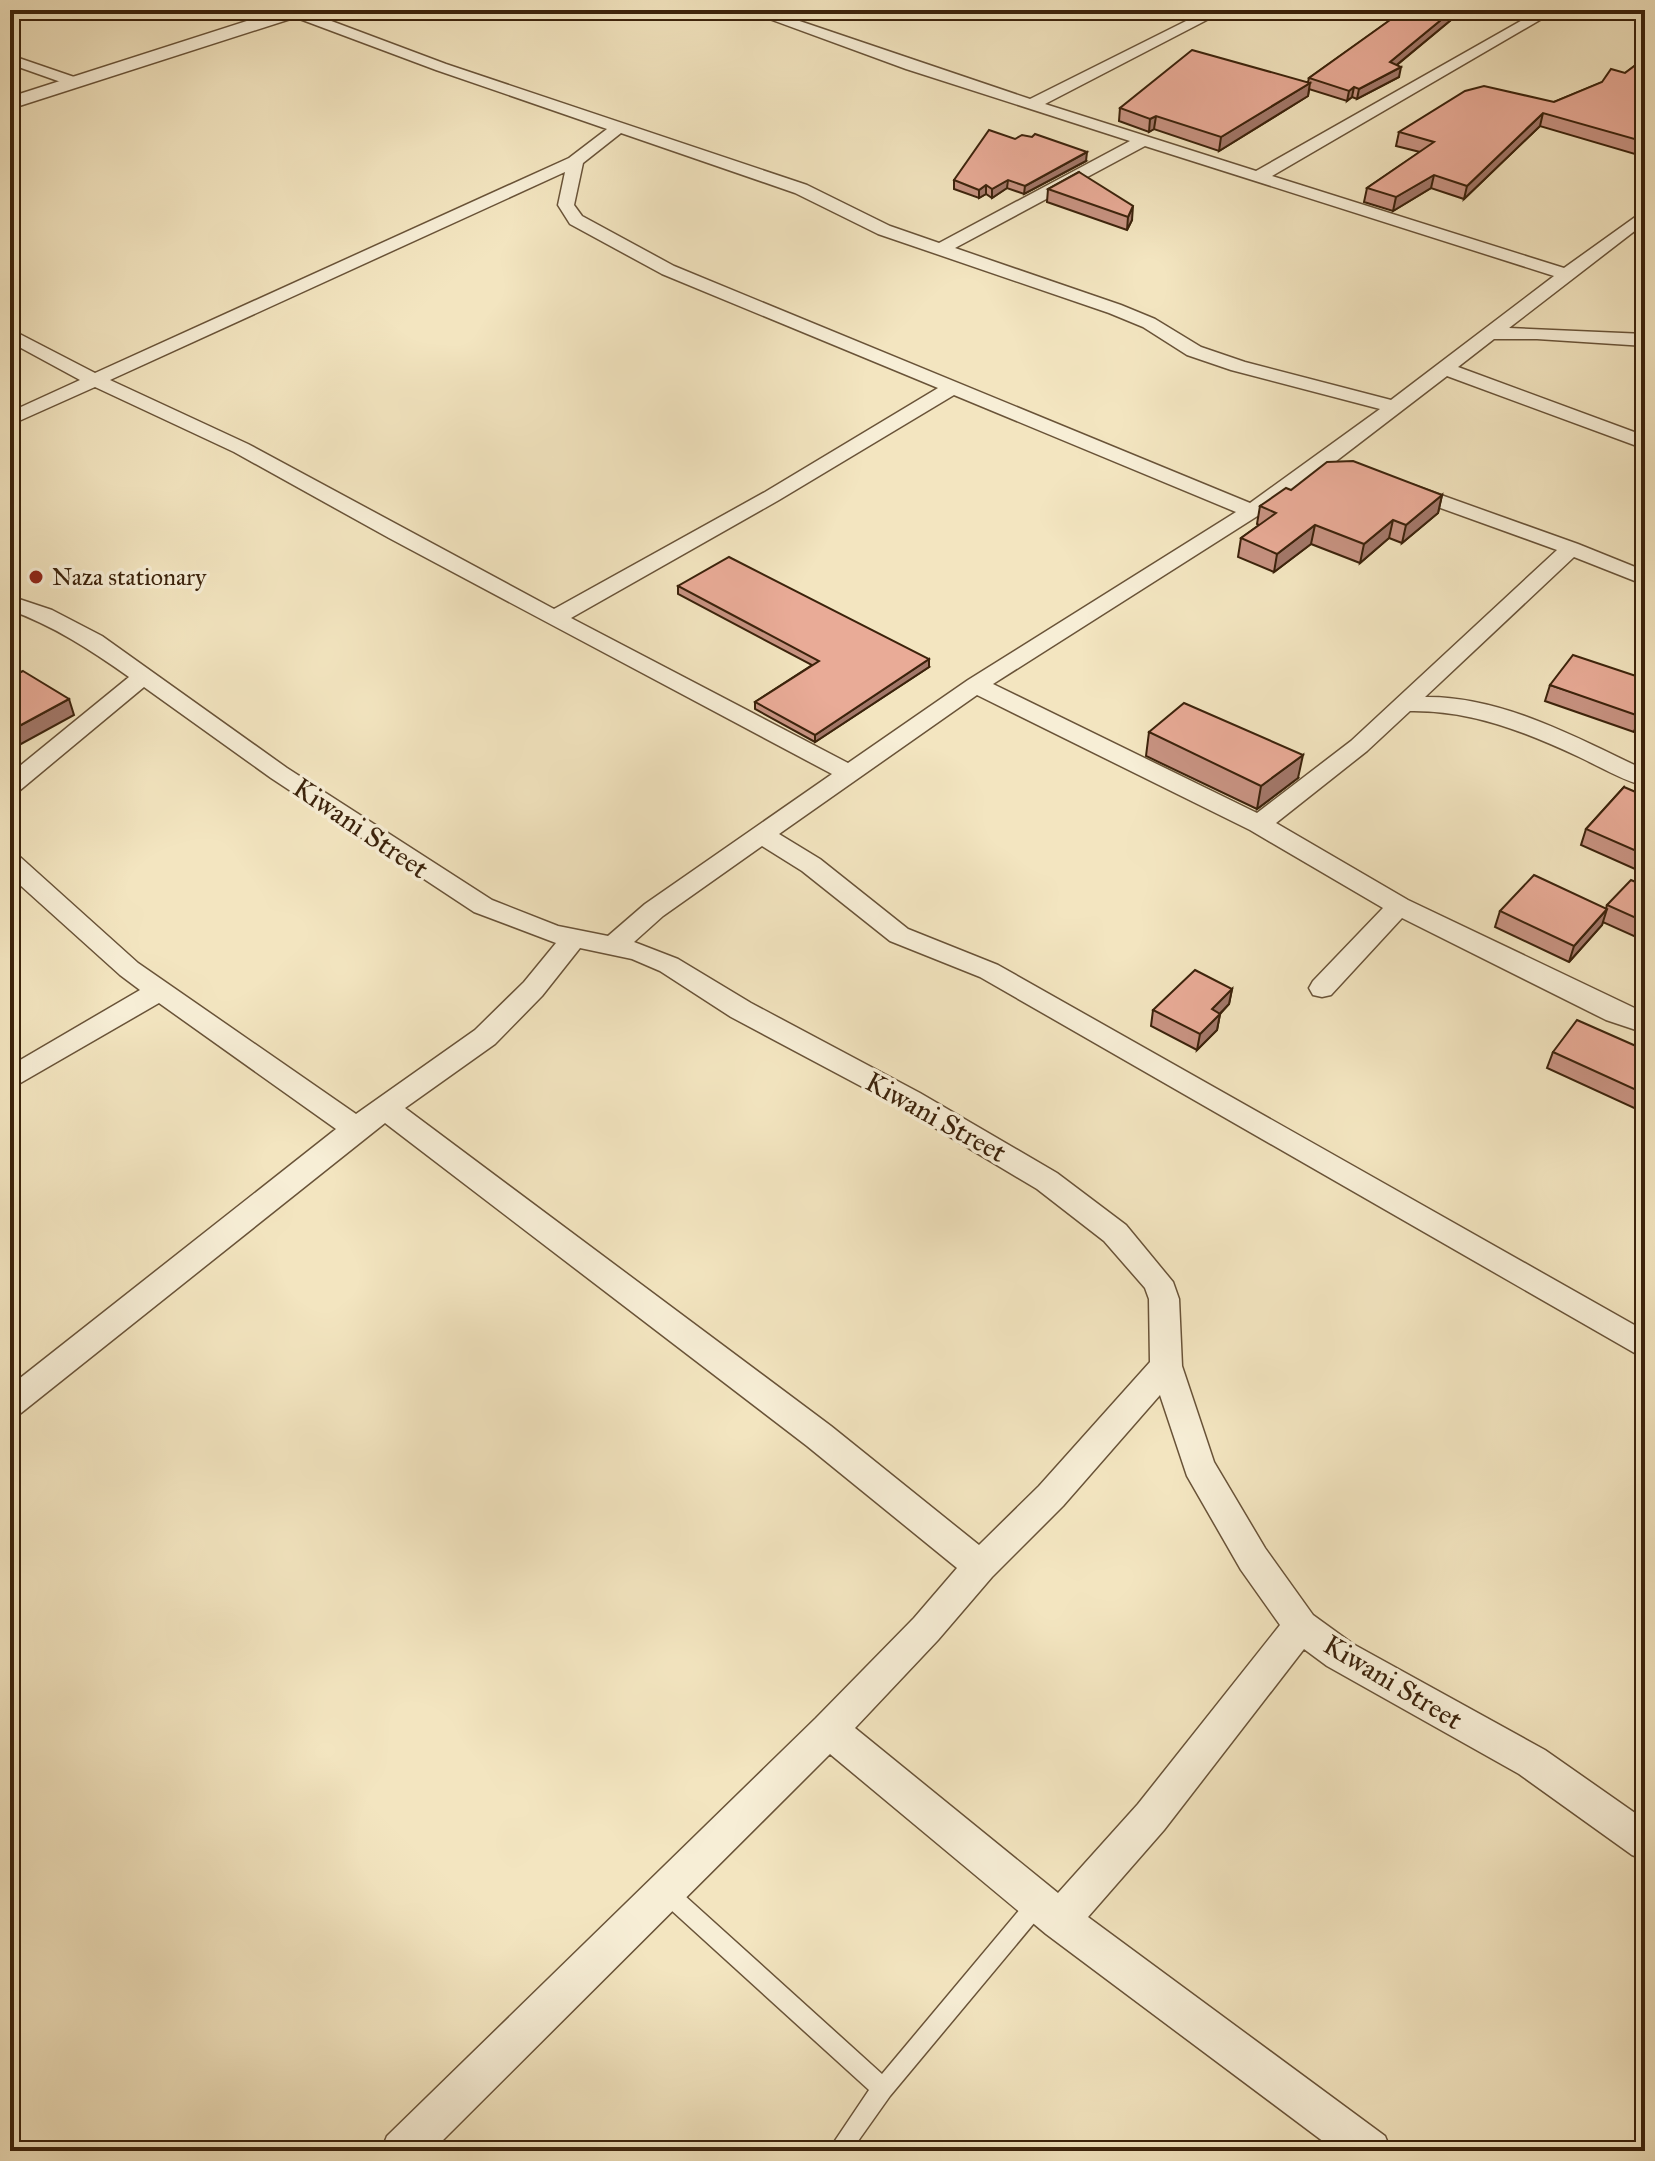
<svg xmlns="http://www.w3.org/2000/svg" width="1655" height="2161" viewBox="0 0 1655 2161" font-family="'IM FELL Great Primer',serif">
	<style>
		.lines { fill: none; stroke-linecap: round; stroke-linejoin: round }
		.service-casing { stroke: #695338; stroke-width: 3 }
		.minor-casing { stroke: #695338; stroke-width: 3 }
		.tertiary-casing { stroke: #695338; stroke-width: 3 }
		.service { fill: #f7eed6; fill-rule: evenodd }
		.minor { fill: #f7eed6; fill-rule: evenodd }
		.tertiary { fill: #f7eed6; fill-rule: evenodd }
		.wall { fill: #c89382; stroke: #3b220b; stroke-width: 2 }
		.shaded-wall { fill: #a3786a; stroke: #3b220b; stroke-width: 2 }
		.building { fill: #e9ab97; stroke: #3b220b; stroke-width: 2 }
		.poi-dot { fill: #8f2418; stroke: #f7eed6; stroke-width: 3 }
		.labels { text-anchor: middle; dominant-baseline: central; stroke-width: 7; stroke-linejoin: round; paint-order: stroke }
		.far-poi-label { font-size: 24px; fill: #3b220b; stroke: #f7eed6; text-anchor: start }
		.street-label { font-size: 28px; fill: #3b220b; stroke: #f7eed6 }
	</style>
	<rect width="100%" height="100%" fill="#f3e5c0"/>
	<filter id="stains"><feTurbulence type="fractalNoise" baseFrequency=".0025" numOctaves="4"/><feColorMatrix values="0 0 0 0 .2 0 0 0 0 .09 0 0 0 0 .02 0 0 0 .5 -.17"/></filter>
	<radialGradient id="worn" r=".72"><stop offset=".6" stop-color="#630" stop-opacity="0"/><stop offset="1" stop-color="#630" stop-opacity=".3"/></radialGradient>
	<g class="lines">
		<defs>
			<polygon id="service" points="667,1883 674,1886 882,2074 1031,1896 1038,1893 1045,1896 1048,1903 1045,1910 890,2096 851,2151 828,2151 869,2090 660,1900 657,1893 660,1886"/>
			<g id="minor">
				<path d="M288,10H302L446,64L807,185L890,226L939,243L1130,141L906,69L745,10H767L1030,99L1208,10H1226L1045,104L1256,171L1540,10H1557L1272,176L1564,268L1645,210V223L1509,328L1645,334V346L1537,339H1494L1458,367L1645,436V449L1447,376L1331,465L1259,515L993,684L1257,813L1351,741L1557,550L1399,493L1396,489L1399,485H1413L1578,544L1645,571V585L1574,557L1425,697C1502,696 1577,738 1645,770V786C1621,780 1599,766 1577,756C1523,731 1470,710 1410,711L1367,751L1276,823L1408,900L1645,1013V1033L1606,1020L1402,918L1331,995L1322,997L1313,995L1309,988L1313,981L1383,908L1250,830L977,695L779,834L820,859L908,929L998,965L1645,1331V1359L980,977L890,941L802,871L762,846L663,916L634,942L678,959L751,1003L920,1093L1057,1173L1126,1225L1173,1282L1179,1299L1182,1366L1214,1462L1265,1548L1313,1615L1353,1644L1545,1750L1645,1820V1860L1632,1855L1519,1774L1327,1666L1304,1649L1164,1830L1088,1917L1385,2136L1391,2151H1336L1046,1934L830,1754L432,2151H381L387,2136L816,1718L914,1618L957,1568L807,1446L385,1123L21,1413L10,1417V1386L336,1129L159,1003L10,1089V1066L140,990L120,975L10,876V854L19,856L138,963L356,1114L475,1030L524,982L556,943L474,912L271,778L144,687L19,791L10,794V774L129,677C91,650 54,626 10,610V596L52,610L102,636L287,768L492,900L558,926L608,936L645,904L832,774L389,538L234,452L95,387L10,425V412L80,380L10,342V329L95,373L569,158L607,129L436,70L289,15ZM621,133L795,193L878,234L1109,313L1143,327L1187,355L1231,370L1380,409L1250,503L674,266L582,216L574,205L583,163ZM1145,146L1554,276L1391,400L1245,362L1201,347L1155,319L1121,305L955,248ZM565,172L558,205L570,224L662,274L938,388L765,492L554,609L248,444L110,380ZM954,395L1236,512L968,680L848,763L571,618L779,500ZM580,948L632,959L660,971L731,1017L900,1107L1037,1189L1104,1241L1145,1288L1149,1299L1150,1362L1039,1486L979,1545L831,1426L405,1108L495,1044L542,996ZM1160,1395L1187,1476L1241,1570L1280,1625L1138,1804L1058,1893L855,1728L938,1640L992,1577L1063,1506Z"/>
				<polygon points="10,55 80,79 83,82 75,87 10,64"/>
			</g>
			<polygon id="tertiary" points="281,10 309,10 306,14 10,109 10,97"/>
		</defs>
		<use href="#service" class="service-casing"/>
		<use href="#minor" class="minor-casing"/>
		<use href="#tertiary" class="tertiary-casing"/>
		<use href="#service" class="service"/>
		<use href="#minor" class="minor"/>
		<use href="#tertiary" class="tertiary"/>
	</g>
	<g class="wall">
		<polygon points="1399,10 1463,10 1397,65 1399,77 1357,99 1352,97 1347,101 1309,89 1308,96 1219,151 1154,129 1149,132 1119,121 1120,108 1308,82 1309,78 1399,14"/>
		<polygon points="1645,58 1645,157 1540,126 1464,199 1431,188 1393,211 1364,202 1367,188 1420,152 1396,146 1399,132 1554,102 1625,73"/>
		<polygon points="1015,139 1086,161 1024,194 1007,188 992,198 986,194 979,198 954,189 954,180"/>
		<polygon points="1079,172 1132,220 1127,230 1047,202 1048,189"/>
		<polygon points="1291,490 1442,495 1438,513 1402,543 1389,538 1360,563 1311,544 1274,572 1238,557 1241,538 1259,525 1257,524 1260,506"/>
		<polygon points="678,586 929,667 815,742 755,709 755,702 812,665 678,594"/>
		<polygon points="1550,685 1645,716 1634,732 1545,701"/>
		<polygon points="1149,732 1298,778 1257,809 1146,756"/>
		<polygon points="1624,787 1645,857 1635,869 1581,845 1586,829"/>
		<polygon points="1645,886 1645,941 1603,922 1602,925 1569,962 1495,927 1500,911 1606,909 1607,905"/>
		<polygon points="1232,989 1229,1004 1220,1014 1217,1030 1197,1050 1151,1026 1153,1010"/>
		<polygon points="1645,1050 1645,1113 1547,1068 1553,1052"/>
	</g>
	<g class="shaded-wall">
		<polygon points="10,10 33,10 10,17"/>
		<polygon points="1453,10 1463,10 1388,72 1390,62"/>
		<polygon points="1401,67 1399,77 1357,99 1359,89"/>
		<polygon points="1310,83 1308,96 1219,151 1221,137"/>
		<polygon points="1354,87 1352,97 1347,101 1349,91"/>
		<polygon points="1543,113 1540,126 1464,199 1467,186"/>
		<polygon points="1156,116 1154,129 1149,132 1150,119"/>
		<polygon points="1087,152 1086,161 1024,194 1025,186"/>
		<polygon points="1434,175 1431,188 1393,211 1396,197"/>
		<polygon points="1008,180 1007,188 992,198 992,189"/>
		<polygon points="986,185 986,194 979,198 979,190"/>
		<polygon points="1133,206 1132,220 1127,230 1128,217"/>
		<polygon points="1442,495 1438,513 1402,543 1406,525"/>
		<polygon points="1393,520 1389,538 1360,563 1364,544"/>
		<polygon points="1315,525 1311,544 1274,572 1277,554"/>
		<polygon points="929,659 929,667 815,742 815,735"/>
		<polygon points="69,699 74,715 10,750 10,731"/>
		<polygon points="1645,708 1645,716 1634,732 1639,716"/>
		<polygon points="1303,755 1298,778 1257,809 1261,786"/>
		<polygon points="1645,848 1645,857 1635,869 1641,853"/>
		<polygon points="1607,909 1602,925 1569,962 1574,946"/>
		<polygon points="1232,989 1229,1004 1209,1025 1212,1009"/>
		<polygon points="1220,1014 1217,1030 1197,1050 1200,1034"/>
	</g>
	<g class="building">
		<polygon points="1404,10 1453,10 1390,62 1401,67 1359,89 1354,87 1349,91 1309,78"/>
		<polygon points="1192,50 1310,83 1221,137 1156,116 1150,119 1120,108"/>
		<polygon points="1645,58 1645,142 1543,113 1467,186 1434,175 1396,197 1367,188 1434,142 1399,132 1465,91 1484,86 1554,102 1602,82 1611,69 1625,73"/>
		<polygon points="989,130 1015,139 1022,135 1032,137 1035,134 1087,152 1025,186 1008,180 992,189 986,185 979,190 954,180"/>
		<polygon points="1079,172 1133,206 1128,217 1048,189"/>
		<polygon points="1353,461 1442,495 1406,525 1393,520 1364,544 1315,525 1277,554 1241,538 1276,513 1260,506 1286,488 1291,490 1327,462"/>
		<polygon points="729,557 929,659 815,735 755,702 819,661 678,586"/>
		<polygon points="1573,655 1645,679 1645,708 1639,716 1550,685"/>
		<polygon points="23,671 69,699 10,731 10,677"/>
		<polygon points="1184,703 1303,755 1261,786 1149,732"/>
		<polygon points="1624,787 1645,796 1645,848 1641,853 1586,829"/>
		<polygon points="1534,875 1607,909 1574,946 1500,911"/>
		<polygon points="1631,880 1645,886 1645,922 1607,905"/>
		<polygon points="1195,970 1232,989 1212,1009 1220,1014 1200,1034 1153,1010"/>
		<polygon points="1577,1020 1645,1050 1645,1094 1553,1052"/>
	</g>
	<circle class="poi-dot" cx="36" cy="577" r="8"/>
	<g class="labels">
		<g class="far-poi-label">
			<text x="52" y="577">Naza stationary</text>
		</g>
		<g class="street-label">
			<text transform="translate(361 828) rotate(34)">Kiwani Street</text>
			<text transform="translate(936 1117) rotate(29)">Kiwani Street</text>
			<text transform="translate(1393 1682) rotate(31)">Kiwani Street</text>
		</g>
	</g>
	<rect width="1655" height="2161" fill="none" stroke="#f3e5c0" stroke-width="40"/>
	<rect x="12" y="12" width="1631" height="2137" fill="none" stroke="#3b220b" stroke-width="4"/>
	<rect x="20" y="20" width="1615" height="2121" fill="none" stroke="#3b220b" stroke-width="2"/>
	<rect width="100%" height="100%" filter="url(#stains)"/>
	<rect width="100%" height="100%" fill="url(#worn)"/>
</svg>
